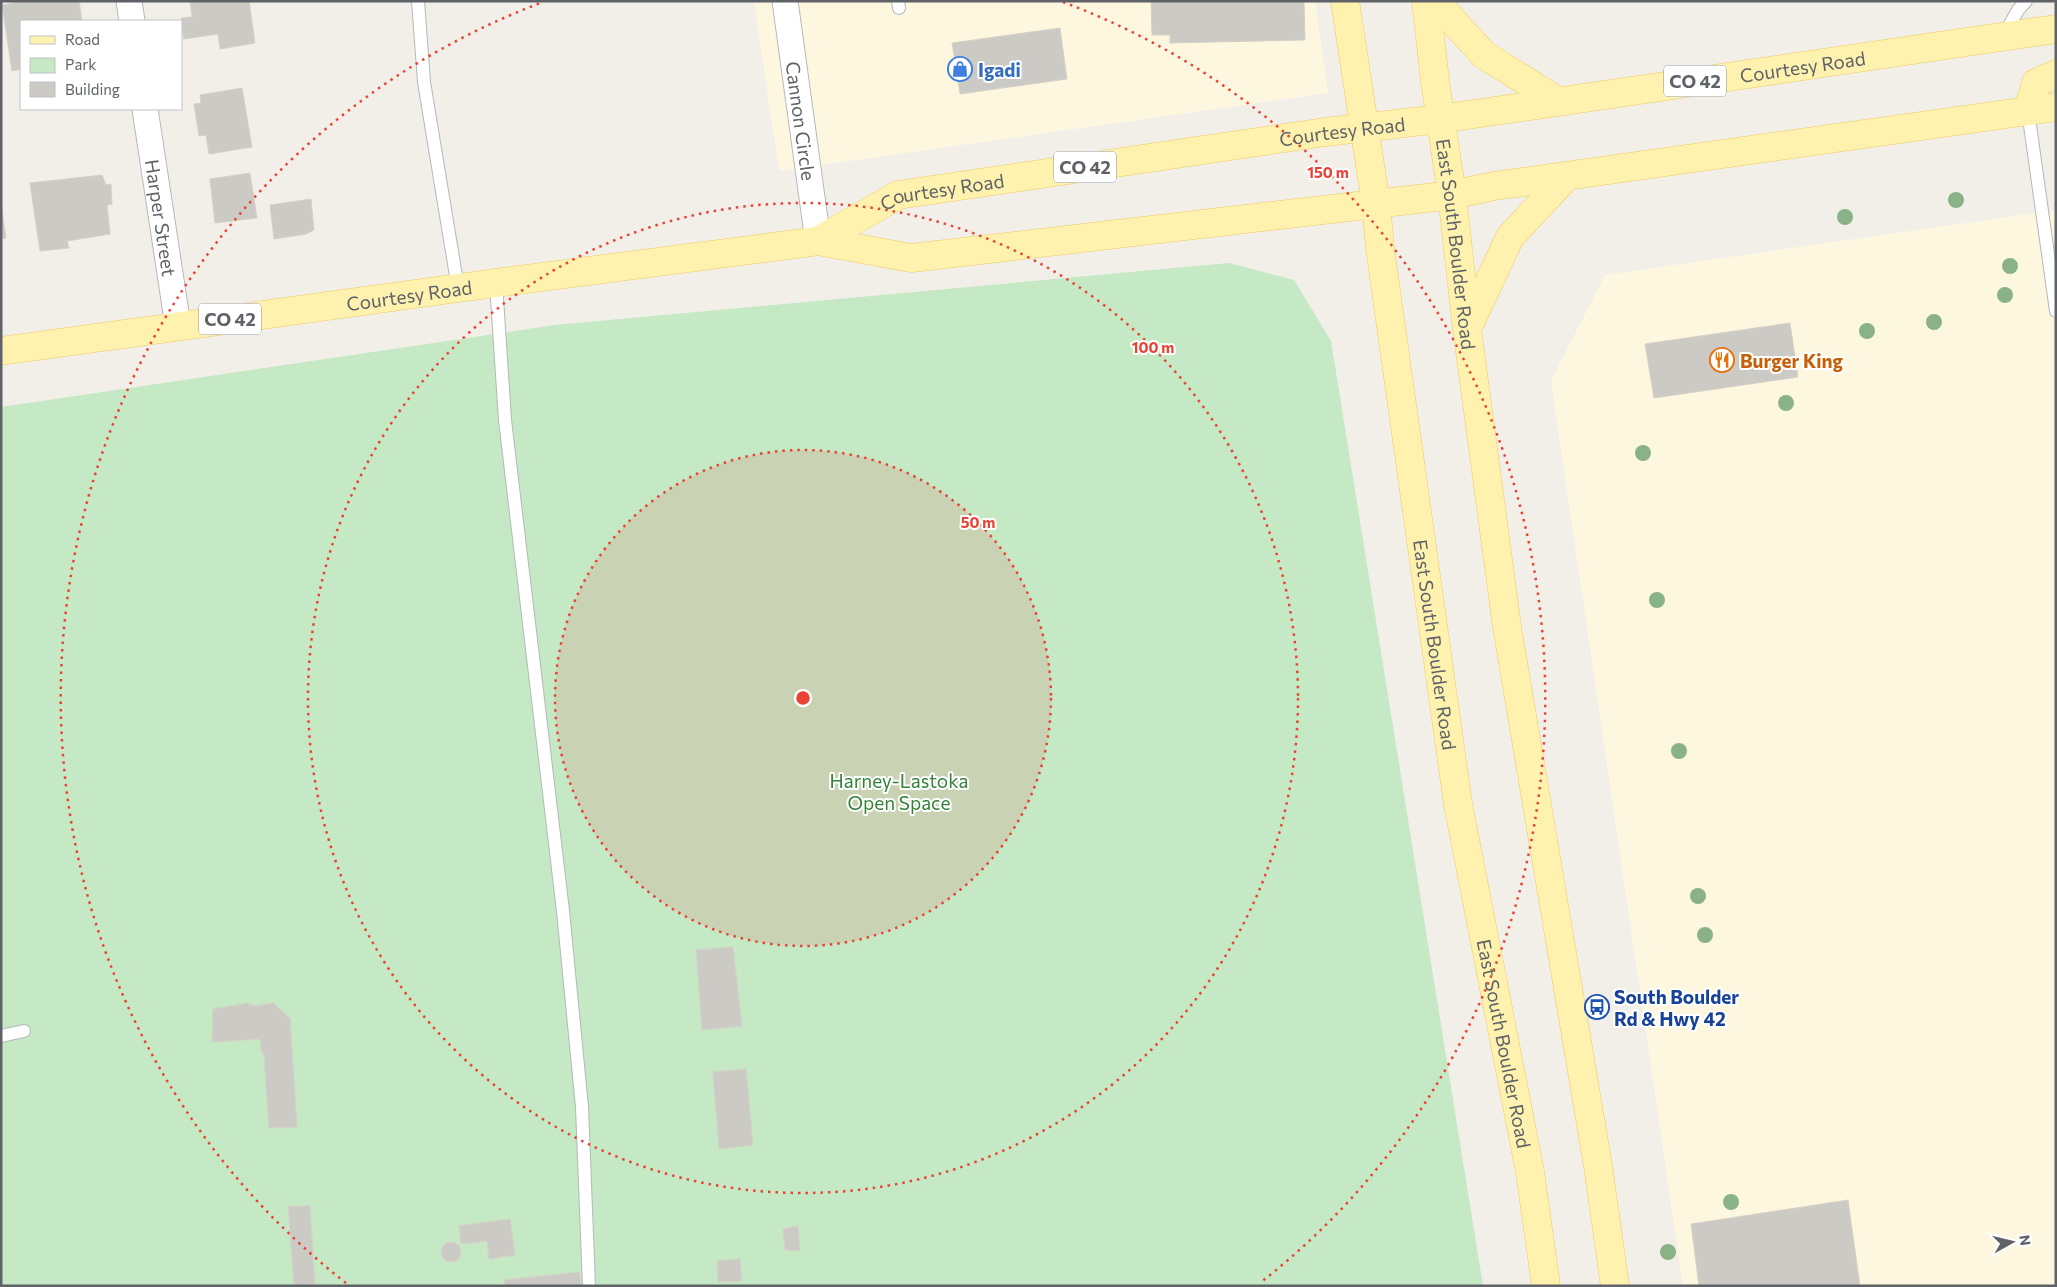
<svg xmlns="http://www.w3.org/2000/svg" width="2057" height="1287" viewBox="0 0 2057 1287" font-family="Commissioner,sans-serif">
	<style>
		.commercial { fill: #fef7e0 }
		.green { fill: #c5e8c5 }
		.building { fill: #cccac5; stroke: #d6d1c6 }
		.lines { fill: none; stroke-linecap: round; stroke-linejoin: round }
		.lane-casing { stroke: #b5b8bc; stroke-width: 14 }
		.street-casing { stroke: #b5b8bc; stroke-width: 27 }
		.primary-casing { stroke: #f2c960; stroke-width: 29 }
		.lane { stroke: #fff; stroke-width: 12 }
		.street { stroke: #fff; stroke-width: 25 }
		.primary { stroke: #fff2af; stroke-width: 28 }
		.tree { fill: #89b387 }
		.ring { fill: none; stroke: #ea4335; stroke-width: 2.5; stroke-dasharray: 2.5 5 }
		.labels { text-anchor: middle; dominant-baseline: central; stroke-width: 4; stroke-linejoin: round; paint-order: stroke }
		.shield { fill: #fff; stroke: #8f9295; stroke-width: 1 }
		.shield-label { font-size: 18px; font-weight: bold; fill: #5f6368 }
		.street-label { font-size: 19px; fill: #5f6368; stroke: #fff }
		.shop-label { font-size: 19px; font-weight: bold; fill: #366cbe; stroke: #fff; text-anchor: start }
		.food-label { font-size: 19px; font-weight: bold; fill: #c56008; stroke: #fff; text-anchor: start }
		.park-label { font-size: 19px; fill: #348238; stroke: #fff }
		.transit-label { font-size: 19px; font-weight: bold; fill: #164399; stroke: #fff; text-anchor: start }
		.centre { fill: #ea4335; stroke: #fff; stroke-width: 2.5 }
		.ring-label { font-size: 15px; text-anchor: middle; font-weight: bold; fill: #ea4335; stroke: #fff; stroke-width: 4; stroke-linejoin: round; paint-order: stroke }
	</style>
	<rect width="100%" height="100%" fill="#f1efe8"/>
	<g class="commercial">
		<polygon points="754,1 1315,1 1328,93 779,171"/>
		<polygon points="2056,210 2056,1286 1683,1286 1551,381 1605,275"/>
	</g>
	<polygon class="green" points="1229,263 1294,280 1331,341 1483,1286 1,1286 1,407 555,325"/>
	<g class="building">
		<polygon points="25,1 79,1 82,21 21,21 21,69 12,71 2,5"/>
		<polygon points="190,1 249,1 255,43 220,49 218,34 184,39 181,18 192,17"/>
		<polygon points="1151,1 1304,1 1305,40 1170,43 1170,35 1152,35"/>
		<polygon points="1060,28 1067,79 960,94 952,43"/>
		<polygon points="242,88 252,147 209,154 206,135 199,136 194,104 201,103 200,95"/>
		<polygon points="250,173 257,218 215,223 210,179"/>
		<polygon points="102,175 106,185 111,184 112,204 107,205 110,234 67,241 69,248 40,251 30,183"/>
		<polygon points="311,199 314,230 306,234 274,239 270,205"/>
		<polygon points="1,204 6,238 1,239"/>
		<polygon points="1790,323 1798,377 1654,398 1645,344"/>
		<polygon points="733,947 742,1026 702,1030 696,950"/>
		<polygon points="248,1003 253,1006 273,1003 290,1018 297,1127 269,1128 264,1055 261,1051 260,1039 212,1042 213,1009"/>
		<polygon points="746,1069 753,1145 719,1149 713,1072"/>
		<polygon points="1848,1200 1860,1286 1699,1286 1691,1224"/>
		<polygon points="288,1206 310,1206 315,1284 294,1286"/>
		<polygon points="510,1219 515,1255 489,1259 487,1241 461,1244 459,1226"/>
		<polygon points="798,1226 800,1251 785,1250 783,1229"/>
		<circle cx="451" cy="1252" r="10"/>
		<polygon points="740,1259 742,1281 718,1282 717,1261"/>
		<polygon points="579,1272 581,1286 505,1286 504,1280"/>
	</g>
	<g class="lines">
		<defs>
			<g id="lane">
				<polyline points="418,1 424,82 458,288"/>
				<polyline points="898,1 899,8"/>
				<polyline points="2004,35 2018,10 2026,1"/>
				<polyline points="2028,111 2056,311"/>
				<polyline points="496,283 505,420 563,911 582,1107 589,1286"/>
				<polyline points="1,1036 24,1031"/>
			</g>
			<g id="street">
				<polyline points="129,1 132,21"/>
				<path id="s1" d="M785,1L818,241"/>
				<path id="s2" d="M145,109L178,326"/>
			</g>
			<g id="primary">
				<path id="s3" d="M1345,1L1376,204L1380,248L1458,804L1530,1172L1546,1286"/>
				<path id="s4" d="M1426,1L1435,81L1452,195L1467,329L1507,627L1598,1166L1615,1286"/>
				<polyline points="1435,1 1484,55 1558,101"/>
				<polyline points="2028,111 2036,83 2056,74"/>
				<path id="s5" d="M818,241L898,195L1325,132L1440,119L2056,29"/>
				<polyline points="1467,329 1510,237 1567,176"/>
				<path id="s6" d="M1,351L458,288L818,241L911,258L1452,195L1494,186L2056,107"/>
			</g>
		</defs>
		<use href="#lane" class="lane-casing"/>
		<use href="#street" class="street-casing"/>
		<use href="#primary" class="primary-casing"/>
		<use href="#lane" class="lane"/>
		<use href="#street" class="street"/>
		<use href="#primary" class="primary"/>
	</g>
	<g class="tree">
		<circle cx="1956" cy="200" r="8"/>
		<circle cx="1845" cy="217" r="8"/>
		<circle cx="2010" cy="266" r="8"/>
		<circle cx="2005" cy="295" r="8"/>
		<circle cx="1934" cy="322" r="8"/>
		<circle cx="1867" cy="331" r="8"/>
		<circle cx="1786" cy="403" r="8"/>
		<circle cx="1643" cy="453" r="8"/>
		<circle cx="1657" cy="600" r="8"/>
		<circle cx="1679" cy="751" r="8"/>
		<circle cx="1698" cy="896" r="8"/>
		<circle cx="1705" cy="935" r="8"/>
		<circle cx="1731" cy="1202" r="8"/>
		<circle cx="1668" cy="1252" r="8"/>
	</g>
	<circle cx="803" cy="698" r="248" fill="#ea4335" fill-opacity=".12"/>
	<g class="ring">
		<circle cx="803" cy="698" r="248"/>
		<circle cx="803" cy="698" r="495"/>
		<path d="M346 1283A743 743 0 0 1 543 2M1063 2A743 743 0 0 1 1260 1283"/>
	</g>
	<defs>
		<symbol id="shop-ring" viewBox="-11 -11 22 22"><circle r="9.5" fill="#fff" stroke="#3f7fe0" stroke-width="1.5"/><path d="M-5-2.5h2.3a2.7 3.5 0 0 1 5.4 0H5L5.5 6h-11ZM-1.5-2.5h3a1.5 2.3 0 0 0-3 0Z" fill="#3f7fe0"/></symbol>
		<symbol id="restaurant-ring" viewBox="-11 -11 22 22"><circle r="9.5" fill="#fff" stroke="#e8710a" stroke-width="1.5"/><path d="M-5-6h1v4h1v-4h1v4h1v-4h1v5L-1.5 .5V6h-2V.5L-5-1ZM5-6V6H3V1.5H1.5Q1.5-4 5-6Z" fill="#e8710a"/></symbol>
		<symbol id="bus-ring" viewBox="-11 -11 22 22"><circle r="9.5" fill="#fff" stroke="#1a4fb4" stroke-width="1.5"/><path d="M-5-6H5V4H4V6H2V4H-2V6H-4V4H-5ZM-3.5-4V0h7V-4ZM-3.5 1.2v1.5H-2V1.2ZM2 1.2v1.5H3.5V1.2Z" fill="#1a4fb4"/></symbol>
	</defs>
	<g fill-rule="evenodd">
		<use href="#shop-ring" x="946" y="55" width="28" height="28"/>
		<use href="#restaurant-ring" x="1708" y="346" width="28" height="28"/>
		<use href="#bus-ring" x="1583" y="993" width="28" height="28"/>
	</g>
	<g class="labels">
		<g class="shield">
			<rect x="1664" y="65.5" width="62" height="31" rx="4"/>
			<rect x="1054" y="151.5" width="62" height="31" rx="4"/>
			<rect x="199" y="303.5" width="62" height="31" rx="4"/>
		</g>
		<g class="shield-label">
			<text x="1695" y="81">CO 42</text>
			<text x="1085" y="167">CO 42</text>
			<text x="230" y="319">CO 42</text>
		</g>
		<g class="street-label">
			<text stroke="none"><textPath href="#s5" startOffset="1006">Courtesy Road</textPath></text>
			<text stroke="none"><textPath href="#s1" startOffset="121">Cannon Circle</textPath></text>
			<text stroke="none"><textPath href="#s5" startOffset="541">Courtesy Road</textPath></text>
			<text stroke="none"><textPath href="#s5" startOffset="136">Courtesy Road</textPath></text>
			<text stroke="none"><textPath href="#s2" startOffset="110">Harper Street</textPath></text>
			<text stroke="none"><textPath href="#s4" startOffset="245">East South Boulder Road</textPath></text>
			<text stroke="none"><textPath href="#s6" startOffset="412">Courtesy Road</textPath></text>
			<text stroke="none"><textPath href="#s3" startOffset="650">East South Boulder Road</textPath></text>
			<text stroke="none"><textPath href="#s3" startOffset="1055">East South Boulder Road</textPath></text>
		</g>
		<g class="shop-label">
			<text x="978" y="69">Igadi</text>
		</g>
		<g class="food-label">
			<text x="1740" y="360">Burger King</text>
		</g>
		<g class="park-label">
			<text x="899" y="780">Harney-Lastoka<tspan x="899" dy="22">Open Space</tspan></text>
		</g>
		<g class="transit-label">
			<text x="1614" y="996">South Boulder<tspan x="1614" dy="22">Rd &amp; Hwy 42</tspan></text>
		</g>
	</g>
	<circle cx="803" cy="698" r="8" class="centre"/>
	<g class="ring-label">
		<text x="1328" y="178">150 m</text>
		<text x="1153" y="353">100 m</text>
		<text x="978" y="528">50 m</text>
	</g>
	<rect width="2057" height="1287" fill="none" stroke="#5f6368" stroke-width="5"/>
	<rect x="20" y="20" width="162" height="90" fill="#ffffff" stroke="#bfc1c3"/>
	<rect x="30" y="36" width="25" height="8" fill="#fff2af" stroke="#bfc1c3"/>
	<text x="65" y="45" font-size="15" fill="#5f6368">Road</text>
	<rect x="30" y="58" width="25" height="15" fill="#c5e8c5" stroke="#bfc1c3"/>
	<text x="65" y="70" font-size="15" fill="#5f6368">Park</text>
	<rect x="30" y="82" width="25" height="15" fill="#cccac5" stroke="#bfc1c3"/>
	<text x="65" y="95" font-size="15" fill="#5f6368">Building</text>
	<g transform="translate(2012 1242) rotate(82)" stroke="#ffffff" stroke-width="4" paint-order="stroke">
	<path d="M0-4L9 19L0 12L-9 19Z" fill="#5f6368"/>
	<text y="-8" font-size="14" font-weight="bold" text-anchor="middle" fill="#5f6368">N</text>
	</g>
</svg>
